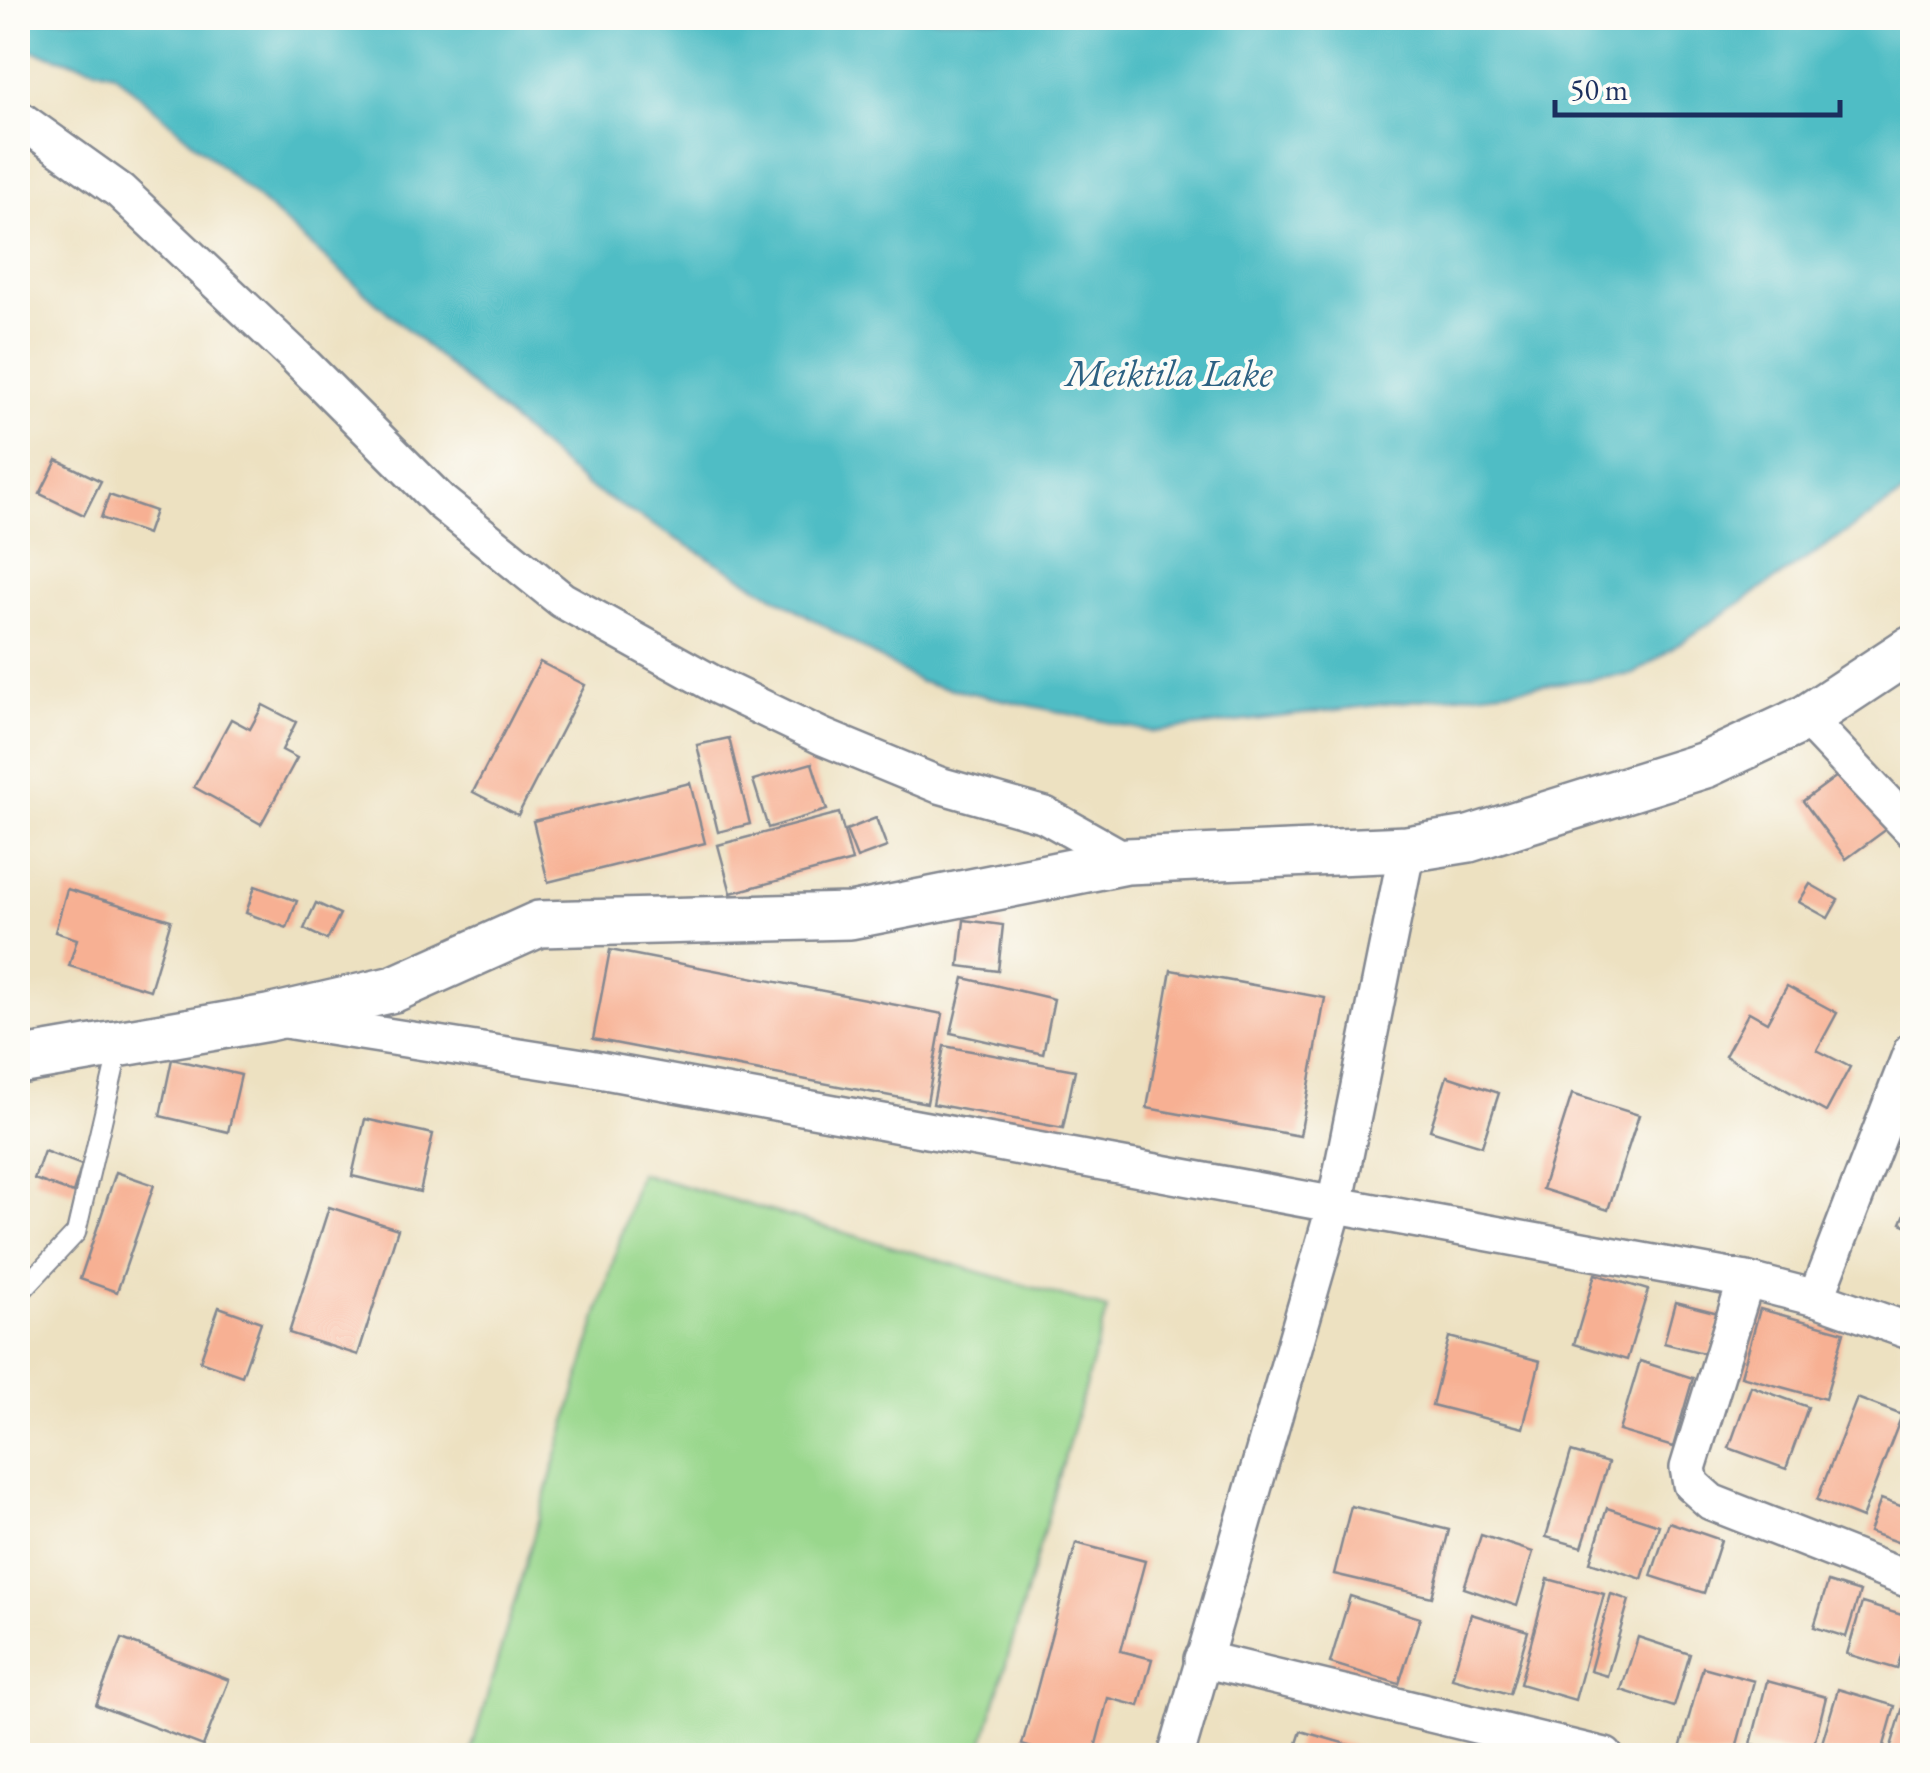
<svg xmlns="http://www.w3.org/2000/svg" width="1930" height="1773" viewBox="0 0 1930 1773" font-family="'EB Garamond',serif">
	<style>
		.green { fill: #99d78c; stroke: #5a8375; stroke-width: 2.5 }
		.water { fill: #4fbdc5; stroke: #357692; stroke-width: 2.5 }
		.building { fill: #f7b093 }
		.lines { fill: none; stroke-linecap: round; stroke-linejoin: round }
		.service-casing { stroke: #848890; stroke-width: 22 }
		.minor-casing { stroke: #848890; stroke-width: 40 }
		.tertiary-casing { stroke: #848890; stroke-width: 50 }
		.service { stroke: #fff; stroke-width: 18 }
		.minor { stroke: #fff; stroke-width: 35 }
		.tertiary { stroke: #fff; stroke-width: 45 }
		.labels { text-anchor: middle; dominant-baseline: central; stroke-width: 8; stroke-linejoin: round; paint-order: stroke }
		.water-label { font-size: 38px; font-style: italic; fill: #2d6182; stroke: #fdfcf7 }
	</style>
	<rect width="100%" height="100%" fill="#fdfcf7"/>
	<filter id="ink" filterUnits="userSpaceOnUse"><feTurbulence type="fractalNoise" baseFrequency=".01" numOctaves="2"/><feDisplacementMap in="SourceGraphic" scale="20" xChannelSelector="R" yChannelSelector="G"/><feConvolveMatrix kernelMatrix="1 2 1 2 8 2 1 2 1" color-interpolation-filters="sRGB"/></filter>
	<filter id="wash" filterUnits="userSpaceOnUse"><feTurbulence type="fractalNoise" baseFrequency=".0048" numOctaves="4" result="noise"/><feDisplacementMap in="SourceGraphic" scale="40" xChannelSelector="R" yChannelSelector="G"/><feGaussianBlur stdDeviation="2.25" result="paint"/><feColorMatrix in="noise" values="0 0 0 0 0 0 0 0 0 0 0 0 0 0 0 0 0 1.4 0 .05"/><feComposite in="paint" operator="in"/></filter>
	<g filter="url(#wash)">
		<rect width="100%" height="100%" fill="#ede1c1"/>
		<polygon class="green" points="639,1173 1107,1309 980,1755 470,1755"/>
		<polygon class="water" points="18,18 1912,18 1912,488 1634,674 1153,732 920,682 585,485 114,73 18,47"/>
		<g id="blocks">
			<g class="building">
				<polygon points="57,460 101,481 84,515 40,494"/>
				<polygon points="109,495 155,511 147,534 101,518"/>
				<polygon points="540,662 585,685 518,815 473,792"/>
				<polygon points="263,705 296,722 282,750 297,758 261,824 194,787 231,719 250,729"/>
				<polygon points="729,738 750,824 718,832 697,745"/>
				<polygon points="812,763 827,810 768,828 753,780"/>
				<polygon points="1848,768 1891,826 1846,859 1803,801"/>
				<polygon points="690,783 705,843 548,882 533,821"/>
				<polygon points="839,813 852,861 731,893 718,845"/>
				<polygon points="876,818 887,847 857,858 846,830"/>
				<polygon points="1810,884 1838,900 1828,918 1799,902"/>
				<polygon points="255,886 297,901 287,928 246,913"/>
				<polygon points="67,889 171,920 150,990 69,966 77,939 55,932"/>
				<polygon points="316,903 340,914 327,940 304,929"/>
				<polygon points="964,920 1003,925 998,971 959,966"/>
				<polygon points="610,950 943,1014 927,1103 593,1039"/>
				<polygon points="1171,970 1325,998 1300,1136 1147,1108"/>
				<polygon points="964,978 1054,999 1043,1054 951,1033"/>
				<polygon points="1787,986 1837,1013 1817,1050 1850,1067 1826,1112 1725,1056 1749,1012 1767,1022"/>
				<polygon points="944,1046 1075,1070 1063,1128 933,1104"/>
				<polygon points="172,1059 241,1075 228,1132 160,1116"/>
				<polygon points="1447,1076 1499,1093 1482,1146 1430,1130"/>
				<polygon points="1572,1094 1639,1115 1608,1210 1542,1189"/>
				<polygon points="365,1119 433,1134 420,1192 352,1176"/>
				<polygon points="44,1151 82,1165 73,1193 34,1179"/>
				<polygon points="116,1172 154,1185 117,1292 80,1279"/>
				<polygon points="1912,1197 1912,1228 1901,1223"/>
				<polygon points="329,1207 398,1229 358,1355 289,1333"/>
				<polygon points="1595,1274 1648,1290 1627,1360 1574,1344"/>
				<polygon points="1675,1302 1722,1314 1711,1355 1664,1343"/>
				<polygon points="219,1307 261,1322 242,1376 200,1361"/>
				<polygon points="1760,1309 1844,1332 1825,1399 1741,1376"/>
				<polygon points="1449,1337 1540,1361 1523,1428 1432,1405"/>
				<polygon points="1640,1361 1693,1378 1673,1447 1619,1431"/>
				<polygon points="1751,1386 1808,1407 1786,1469 1729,1448"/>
				<polygon points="1857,1398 1902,1415 1862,1518 1817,1500"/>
				<polygon points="1571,1452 1608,1463 1582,1547 1546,1537"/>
				<polygon points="1881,1499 1912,1510 1911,1547 1869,1532"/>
				<polygon points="1351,1506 1449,1530 1432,1597 1334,1574"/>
				<polygon points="1607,1508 1659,1525 1642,1579 1590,1562"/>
				<polygon points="1669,1522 1721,1540 1704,1593 1651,1576"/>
				<polygon points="1481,1535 1533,1552 1517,1606 1464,1588"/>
				<polygon points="1076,1543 1145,1561 1121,1651 1152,1659 1139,1706 1108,1698 1093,1756 1059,1756 1022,1745"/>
				<polygon points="1548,1579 1604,1594 1575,1700 1520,1684"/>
				<polygon points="1828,1582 1860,1592 1846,1637 1814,1627"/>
				<polygon points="1611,1594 1629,1600 1607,1676 1590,1671"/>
				<polygon points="1350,1596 1420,1618 1399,1684 1330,1663"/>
				<polygon points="1862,1603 1912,1618 1897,1669 1847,1654"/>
				<polygon points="1471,1614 1528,1631 1510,1694 1452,1678"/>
				<polygon points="1638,1637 1690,1654 1674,1707 1621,1690"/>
				<polygon points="122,1639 229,1680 203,1746 96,1705"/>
				<polygon points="1703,1667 1754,1681 1734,1756 1702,1756 1680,1749"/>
				<polygon points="1767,1681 1826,1697 1811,1756 1751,1744"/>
				<polygon points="1909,1687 1912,1688 1912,1756 1890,1750"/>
				<polygon points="1838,1689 1895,1706 1881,1756 1819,1753"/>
				<polygon points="1301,1731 1374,1752 1373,1756 1293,1756"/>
			</g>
		</g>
	</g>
	<g filter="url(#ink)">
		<use href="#blocks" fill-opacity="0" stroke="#848890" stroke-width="2.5"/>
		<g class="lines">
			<defs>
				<polyline id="service" points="18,1295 76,1233 120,1044"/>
				<g id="minor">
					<polyline points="18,118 120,191 293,354 441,502 562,600 719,687 823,737 939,785 1045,815 1127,861"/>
					<polyline points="1806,718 1912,830"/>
					<polyline points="285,1020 583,1067 1746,1280 1816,1298 1912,1332"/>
					<polyline points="1746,1280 1688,1468 1691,1484 1711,1502 1912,1581"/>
					<polyline points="1816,1298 1912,1050"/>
					<polyline points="1202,1659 1605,1756"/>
					<polyline points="1176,1756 1335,1205 1407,849"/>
				</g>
				<polyline id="tertiary" points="18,1061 268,1018 394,989 539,924 850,916 1127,861 1407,849 1469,839 1705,765 1806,718 1912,648"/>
			</defs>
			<use href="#service" class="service-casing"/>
			<use href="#minor" class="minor-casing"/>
			<use href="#tertiary" class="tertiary-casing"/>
			<use href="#service" class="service"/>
			<use href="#minor" class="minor"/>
			<use href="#tertiary" class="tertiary"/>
		</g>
	</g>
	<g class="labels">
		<g class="water-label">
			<text x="1169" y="372">Meiktila Lake</text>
		</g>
	</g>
	<rect width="1930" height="1773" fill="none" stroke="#fdfcf7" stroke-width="60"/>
	<path d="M1555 100v15h285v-15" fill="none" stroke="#1b2f5e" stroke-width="5"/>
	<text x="1570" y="100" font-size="30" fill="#1b2f5e" stroke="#fdfcf7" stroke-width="8" paint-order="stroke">50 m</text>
</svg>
